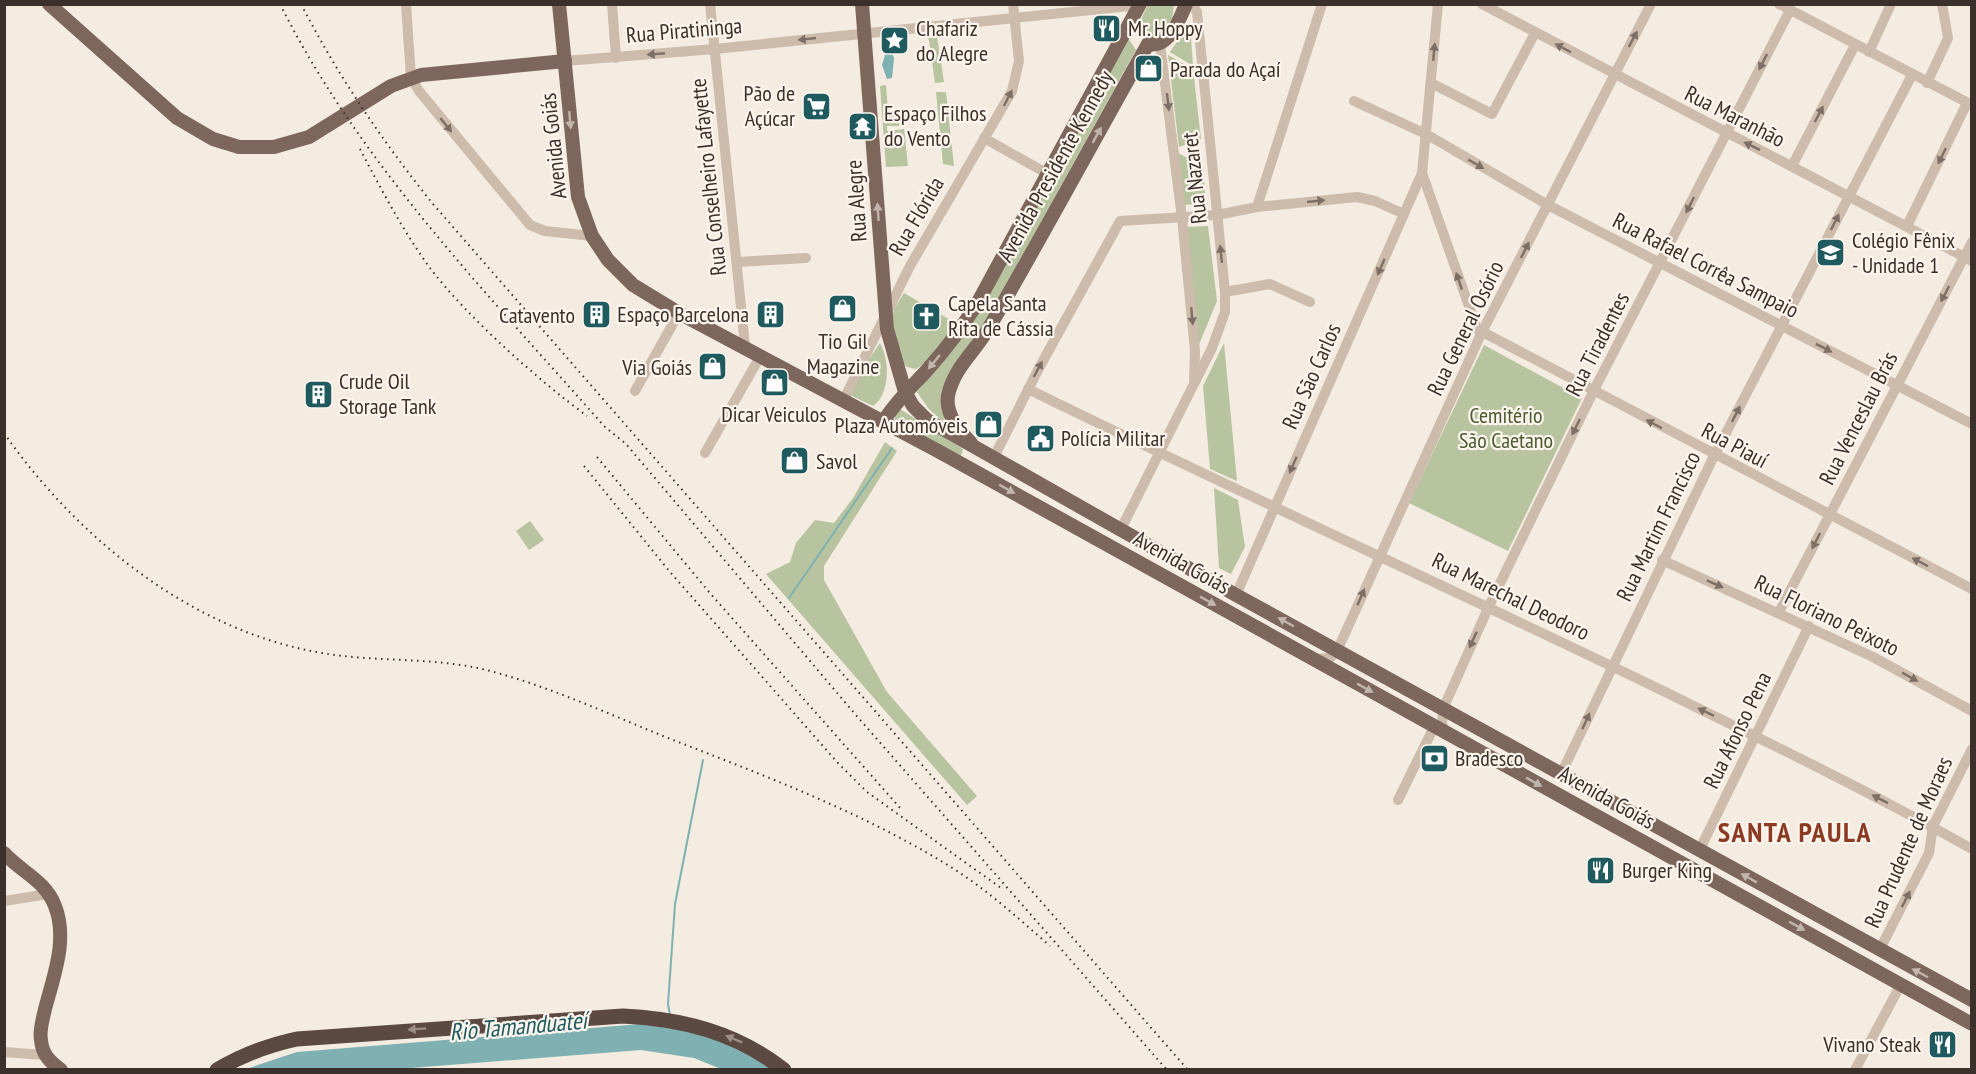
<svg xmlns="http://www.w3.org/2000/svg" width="1976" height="1074" viewBox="0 0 1976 1074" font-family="'PT Sans Narrow',sans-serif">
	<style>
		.green { fill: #b8c4a0 }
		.water { fill: #7fb0b2 }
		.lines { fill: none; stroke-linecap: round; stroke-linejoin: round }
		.stream { stroke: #7fb0b2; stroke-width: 2 }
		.minor { stroke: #cdbbac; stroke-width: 10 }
		.major { stroke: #7d675c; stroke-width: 14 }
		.highway { stroke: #5c4a42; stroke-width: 15 }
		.rail { stroke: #3b302b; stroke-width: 2; stroke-dasharray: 1.5 4.5; stroke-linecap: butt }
		.oneway { fill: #7d6f65 }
		.oneway2 { fill: #c2b5ac }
		.oneway3 { fill: #9c8e87 }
		.labels { text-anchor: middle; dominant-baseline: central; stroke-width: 4.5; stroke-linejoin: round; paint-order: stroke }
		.poi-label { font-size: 22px; fill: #3b302b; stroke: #fbf5ee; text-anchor: start }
		.street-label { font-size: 22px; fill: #3b302b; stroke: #fbf5ee }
		.park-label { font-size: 22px; fill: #4a5a2e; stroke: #fbf5ee }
		.water-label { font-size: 24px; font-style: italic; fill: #1f5a5e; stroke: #fbf5ee }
		.district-label { font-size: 28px; font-weight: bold; letter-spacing: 1.5px; fill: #8c3b22; stroke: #fbf5ee }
	</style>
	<rect width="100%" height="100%" fill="#f4ebe1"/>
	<g class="green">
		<polygon points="1148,5 1174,5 1172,18 1161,37 1149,39 1140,30 1140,21"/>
		<polygon points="1190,23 1193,66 1170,52"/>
		<polygon points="937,36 944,82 935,83 929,40 926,37"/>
		<polygon points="1128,38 1136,50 984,325 944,420 941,420 928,408 917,392 971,322"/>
		<polygon points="1168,55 1193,69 1201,139 1179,147"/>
		<polygon points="886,85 888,111 901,117 899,126 887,126 887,131 904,129 908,166 886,167 880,86"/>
		<polygon points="936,92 946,92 954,166 943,164"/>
		<polygon points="1178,153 1203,166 1206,203 1184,205"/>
		<polygon points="1208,226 1217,301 1198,347 1186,227"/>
		<polygon points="904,293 959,325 933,357 916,369 907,367 900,361 892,319 894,309"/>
		<path d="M880,343C890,361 890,394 873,406L850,395L859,374Z"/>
		<polygon points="1224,343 1237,481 1210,469 1203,386"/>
		<polygon points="1484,345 1582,398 1508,551 1409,503"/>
		<polygon points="900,409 963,449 961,456 895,421 895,415"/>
		<polygon points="885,442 897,451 824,566 824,580 887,692 977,796 967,805 766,574 790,562 796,543 815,520 834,523 853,498"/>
		<polygon points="1214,488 1238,500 1245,547 1231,574 1219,568"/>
		<polygon points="530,521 544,540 529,550 516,531"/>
	</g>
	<g class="water">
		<polygon points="889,46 894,58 892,78 887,79 882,65 885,55 882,49"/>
		<polygon points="641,1024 701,1033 751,1054 774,1069 721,1069 694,1058 641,1050 398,1069 243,1070 297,1052"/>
	</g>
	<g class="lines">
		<g class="stream">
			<polyline points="789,598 892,448"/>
			<polyline points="670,1015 668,1004 675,904 703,760"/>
		</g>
		<g class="minor">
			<polyline points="406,4 411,78 419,91 530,225 545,231 592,236"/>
			<polyline points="612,4 616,58"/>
			<polyline points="710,4 745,346"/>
			<polyline points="1438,4 1422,173 1477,329 1972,589"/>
			<polyline points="1482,4 1972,261"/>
			<polyline points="1779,4 1972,105"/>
			<polyline points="1160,44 1182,218 1195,351 1194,380"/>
			<polyline points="1869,52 1891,4"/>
			<polyline points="565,61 715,49 1140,5"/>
			<polyline points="1431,83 1492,114 1535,33"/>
			<polyline points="1927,83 1948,38 1942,4"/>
			<polyline points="1354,101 1426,134 1548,205 1972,424"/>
			<polyline points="984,138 1048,174"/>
			<polyline points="1792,166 1855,45"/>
			<polyline points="1257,207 1322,4"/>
			<polyline points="1907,226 1967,103"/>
			<polyline points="737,262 806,258"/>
			<polyline points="1225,292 1270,284 1310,302"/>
			<path d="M1028,389C1236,491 1448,587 1657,688C1763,740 1869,791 1972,849"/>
			<polyline points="635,391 679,313"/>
			<polyline points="843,401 910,266 1012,91 1019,61 1013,4"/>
			<polyline points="705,453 761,355"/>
			<polyline points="993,459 1038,370 1120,221 1217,215 1257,207 1357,197 1375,201 1404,214"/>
			<polyline points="1121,529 1212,348 1225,312 1225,292 1197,12 1192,4"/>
			<polyline points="1662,560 1873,657 1972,711"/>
			<polyline points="1236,595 1422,173"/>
			<polyline points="1779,612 1972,242"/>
			<polyline points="1314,659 1330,658 1337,651 1481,334 1651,4"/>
			<polyline points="1447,734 1442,725 1443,709 1489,606 1593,392 1790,10"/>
			<polyline points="1561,774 1714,456 1912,75"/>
			<polyline points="1398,800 1434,727"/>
			<polyline points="1699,851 1809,626"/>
			<polyline points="4,901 48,894"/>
			<polyline points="1879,951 1929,853 1933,826 1972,749"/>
			<polyline points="4,1052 45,1055"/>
			<polyline points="1855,1070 1901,984"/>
		</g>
		<g class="major">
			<polyline points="49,4 177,118 213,139 239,147 274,147 309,137 391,86 421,75 565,61"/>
			<polyline points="559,4 578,197 592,236 608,260 633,285 679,313 938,451 1972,1024"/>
			<polyline points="862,4 887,329 905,392 913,406 927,420 1236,595 1972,1000"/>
			<path d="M1148,44C1169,48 1179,21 1186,4"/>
			<path d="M883,422C896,401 912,387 928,369C947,348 963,326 978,302L1140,4"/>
			<path d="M971,443C960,431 945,414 948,396C953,368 977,350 990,326C1044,233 1095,138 1148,44"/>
			<path d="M4,853C21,872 45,880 55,906C68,939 54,975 45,1009C43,1019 39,1030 41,1040C42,1054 50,1062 61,1070"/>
		</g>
		<path class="highway" d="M217,1070C242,1055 269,1045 297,1039L623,1016C682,1019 736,1032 784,1070"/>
		<g class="rail">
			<path d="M280,4C360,164 487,293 604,426L626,444L855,714L1167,1070"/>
			<path d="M301,4C338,76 383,142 433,204L1188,1070"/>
			<path d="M360,149C381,189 403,231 430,268C467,317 537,379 587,416"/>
			<path d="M4,433C78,539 192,631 322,653C379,663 437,656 494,672C553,688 611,715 668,738C763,775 859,811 946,864C984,887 1017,917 1050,946"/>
			<polyline points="597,457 709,592 901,809"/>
			<polyline points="584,466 670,572 837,762 867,792 1001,888"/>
		</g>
	</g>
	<defs><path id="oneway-solid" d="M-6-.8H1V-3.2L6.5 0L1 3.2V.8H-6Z" transform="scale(1.5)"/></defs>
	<g class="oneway">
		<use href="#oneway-solid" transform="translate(807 39) rotate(174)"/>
		<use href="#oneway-solid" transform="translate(1633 39) rotate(-62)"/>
		<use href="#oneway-solid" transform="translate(1563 48) rotate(-152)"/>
		<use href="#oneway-solid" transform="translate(1434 52) rotate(-85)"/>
		<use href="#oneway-solid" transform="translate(656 54) rotate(175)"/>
		<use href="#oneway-solid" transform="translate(1763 62) rotate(117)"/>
		<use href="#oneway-solid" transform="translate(1008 98) rotate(-63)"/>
		<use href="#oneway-solid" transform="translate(1168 102) rotate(83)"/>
		<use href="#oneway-solid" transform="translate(1819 114) rotate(-62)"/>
		<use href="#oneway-solid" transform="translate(446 125) rotate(51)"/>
		<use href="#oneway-solid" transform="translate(1752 146) rotate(-154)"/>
		<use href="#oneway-solid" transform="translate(1942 156) rotate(116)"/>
		<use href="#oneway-solid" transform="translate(1476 164) rotate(30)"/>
		<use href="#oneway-solid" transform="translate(1316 201) rotate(-6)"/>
		<use href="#oneway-solid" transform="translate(1690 205) rotate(117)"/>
		<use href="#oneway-solid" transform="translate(1835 222) rotate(-63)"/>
		<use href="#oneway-solid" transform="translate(1525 250) rotate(-63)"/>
		<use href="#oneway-solid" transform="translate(1221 254) rotate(-96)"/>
		<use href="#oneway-solid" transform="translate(1381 267) rotate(114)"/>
		<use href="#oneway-solid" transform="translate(1459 281) rotate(-109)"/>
		<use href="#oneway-solid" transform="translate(1945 294) rotate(118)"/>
		<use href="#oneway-solid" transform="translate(1192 316) rotate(85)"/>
		<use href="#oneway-solid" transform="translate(1824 348) rotate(27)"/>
		<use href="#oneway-solid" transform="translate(1038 369) rotate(-62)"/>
		<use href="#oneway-solid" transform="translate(1736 414) rotate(-63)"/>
		<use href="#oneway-solid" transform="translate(1654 424) rotate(-152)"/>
		<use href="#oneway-solid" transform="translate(1576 427) rotate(116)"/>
		<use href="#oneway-solid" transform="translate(1293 465) rotate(114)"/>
		<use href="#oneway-solid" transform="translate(1816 541) rotate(117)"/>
		<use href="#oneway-solid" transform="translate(1920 562) rotate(-152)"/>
		<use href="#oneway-solid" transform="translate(1715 584) rotate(24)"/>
		<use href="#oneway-solid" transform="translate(1361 597) rotate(-66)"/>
		<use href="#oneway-solid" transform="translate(1473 640) rotate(115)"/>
		<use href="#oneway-solid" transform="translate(1910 677) rotate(29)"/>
		<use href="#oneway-solid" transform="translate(1706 712) rotate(-154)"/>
		<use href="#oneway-solid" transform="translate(1586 721) rotate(-65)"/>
		<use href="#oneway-solid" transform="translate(1880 799) rotate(-153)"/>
		<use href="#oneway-solid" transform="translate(1906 899) rotate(-63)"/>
	</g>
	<g class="oneway2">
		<use href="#oneway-solid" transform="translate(570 120) rotate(85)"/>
		<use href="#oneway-solid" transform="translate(1097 135) rotate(-61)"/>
		<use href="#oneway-solid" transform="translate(878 212) rotate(-94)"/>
		<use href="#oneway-solid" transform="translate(934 362) rotate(130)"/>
		<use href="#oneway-solid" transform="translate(1007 489) rotate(29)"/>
		<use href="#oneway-solid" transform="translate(1208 601) rotate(29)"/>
		<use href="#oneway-solid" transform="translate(1286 622) rotate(-151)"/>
		<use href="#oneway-solid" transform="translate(1365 688) rotate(29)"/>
		<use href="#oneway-solid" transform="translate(1534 782) rotate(29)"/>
		<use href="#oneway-solid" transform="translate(1749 878) rotate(-151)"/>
		<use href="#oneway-solid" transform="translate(1797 926) rotate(29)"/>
		<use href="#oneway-solid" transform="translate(1920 973) rotate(-152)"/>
	</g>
	<g class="oneway3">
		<use href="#oneway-solid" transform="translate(417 1029) rotate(176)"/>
		<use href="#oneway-solid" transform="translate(734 1039) rotate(-157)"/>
	</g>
	<defs>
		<symbol id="restaurant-square" viewBox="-11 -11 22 22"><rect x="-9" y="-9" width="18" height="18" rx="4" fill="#1f5a5e" stroke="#fbf5ee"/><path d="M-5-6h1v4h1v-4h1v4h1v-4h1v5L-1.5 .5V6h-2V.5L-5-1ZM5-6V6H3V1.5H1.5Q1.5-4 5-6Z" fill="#fff"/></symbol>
		<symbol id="sight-square" viewBox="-11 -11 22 22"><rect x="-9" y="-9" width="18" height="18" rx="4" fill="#1f5a5e" stroke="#fbf5ee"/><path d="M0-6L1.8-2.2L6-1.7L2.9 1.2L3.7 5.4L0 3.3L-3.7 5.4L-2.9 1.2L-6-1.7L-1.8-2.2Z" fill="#fff"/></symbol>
		<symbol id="shop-square" viewBox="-11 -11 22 22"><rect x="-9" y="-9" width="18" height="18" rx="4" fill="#1f5a5e" stroke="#fbf5ee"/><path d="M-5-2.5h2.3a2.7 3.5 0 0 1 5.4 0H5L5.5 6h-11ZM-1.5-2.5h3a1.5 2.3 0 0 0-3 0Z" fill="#fff"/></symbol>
		<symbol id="supermarket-square" viewBox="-11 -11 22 22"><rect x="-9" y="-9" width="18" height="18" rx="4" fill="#1f5a5e" stroke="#fbf5ee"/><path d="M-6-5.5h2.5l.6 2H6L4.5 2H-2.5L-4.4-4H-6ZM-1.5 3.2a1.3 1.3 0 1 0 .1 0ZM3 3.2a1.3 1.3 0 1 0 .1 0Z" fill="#fff"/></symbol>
		<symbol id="temple-square" viewBox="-11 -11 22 22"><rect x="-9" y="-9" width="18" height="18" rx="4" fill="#1f5a5e" stroke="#fbf5ee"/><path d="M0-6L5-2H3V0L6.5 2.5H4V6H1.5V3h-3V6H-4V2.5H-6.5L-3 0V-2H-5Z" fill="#fff"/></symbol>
		<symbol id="school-square" viewBox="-11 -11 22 22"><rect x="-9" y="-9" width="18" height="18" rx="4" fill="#1f5a5e" stroke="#fbf5ee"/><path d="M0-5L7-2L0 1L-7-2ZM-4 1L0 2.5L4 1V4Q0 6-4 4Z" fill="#fff"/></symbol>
		<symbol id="building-square" viewBox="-11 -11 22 22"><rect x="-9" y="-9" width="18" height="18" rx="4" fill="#1f5a5e" stroke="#fbf5ee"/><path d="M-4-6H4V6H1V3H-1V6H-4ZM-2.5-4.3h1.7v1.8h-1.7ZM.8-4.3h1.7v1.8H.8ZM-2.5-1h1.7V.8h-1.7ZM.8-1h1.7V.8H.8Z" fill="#fff"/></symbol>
		<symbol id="church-square" viewBox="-11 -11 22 22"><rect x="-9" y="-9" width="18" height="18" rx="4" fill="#1f5a5e" stroke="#fbf5ee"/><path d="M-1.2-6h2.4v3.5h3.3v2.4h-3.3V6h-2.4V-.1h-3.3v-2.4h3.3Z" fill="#fff"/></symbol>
		<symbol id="civic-square" viewBox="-11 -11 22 22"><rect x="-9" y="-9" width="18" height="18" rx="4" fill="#1f5a5e" stroke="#fbf5ee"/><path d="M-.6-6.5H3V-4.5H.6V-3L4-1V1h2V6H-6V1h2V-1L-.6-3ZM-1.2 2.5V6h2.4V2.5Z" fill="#fff"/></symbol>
		<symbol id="bank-square" viewBox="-11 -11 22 22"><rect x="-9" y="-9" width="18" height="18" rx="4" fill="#1f5a5e" stroke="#fbf5ee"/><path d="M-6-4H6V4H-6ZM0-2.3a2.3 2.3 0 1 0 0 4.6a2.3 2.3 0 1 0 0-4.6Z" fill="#fff"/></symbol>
	</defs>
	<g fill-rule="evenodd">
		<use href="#restaurant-square" x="1090" y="12" width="33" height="33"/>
		<use href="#sight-square" x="878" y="24" width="33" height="33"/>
		<use href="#shop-square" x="1132" y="52" width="33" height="33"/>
		<use href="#supermarket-square" x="800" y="90" width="33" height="33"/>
		<use href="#temple-square" x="846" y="110" width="33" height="33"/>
		<use href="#school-square" x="1814" y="236" width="33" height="33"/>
		<use href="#shop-square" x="826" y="292" width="33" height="33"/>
		<use href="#building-square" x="754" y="298" width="33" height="33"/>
		<use href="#building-square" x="580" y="298" width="33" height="33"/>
		<use href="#church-square" x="910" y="300" width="33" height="33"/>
		<use href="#shop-square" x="696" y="350" width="33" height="33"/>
		<use href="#shop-square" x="758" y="366" width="33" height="33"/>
		<use href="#building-square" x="302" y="378" width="33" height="33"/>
		<use href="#shop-square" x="972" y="408" width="33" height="33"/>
		<use href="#civic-square" x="1024" y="422" width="33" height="33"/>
		<use href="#shop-square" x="778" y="444" width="33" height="33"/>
		<use href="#bank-square" x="1418" y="742" width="33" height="33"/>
		<use href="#restaurant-square" x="1584" y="854" width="33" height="33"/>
		<use href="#restaurant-square" x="1926" y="1028" width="33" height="33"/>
	</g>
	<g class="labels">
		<g class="poi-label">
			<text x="916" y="28">Chafariz<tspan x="916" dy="25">do Alegre</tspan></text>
			<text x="1128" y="28">Mr. Hoppy</text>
			<text x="1170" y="69">Parada do Açaí</text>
			<text x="795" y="93" text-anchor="end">Pão de<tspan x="795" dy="25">Açúcar</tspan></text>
			<text x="884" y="113">Espaço Filhos<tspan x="884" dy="25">do Vento</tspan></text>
			<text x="1852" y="240">Colégio Fênix<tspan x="1852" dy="25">- Unidade 1</tspan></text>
			<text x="948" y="303">Capela Santa<tspan x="948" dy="25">Rita de Cássia</tspan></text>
			<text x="749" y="314" text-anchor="end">Espaço Barcelona</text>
			<text x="575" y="315" text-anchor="end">Catavento</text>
			<text x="843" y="341" text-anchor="middle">Tio Gil<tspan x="843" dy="25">Magazine</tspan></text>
			<text x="692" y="367" text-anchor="end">Via Goiás</text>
			<text x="339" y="381">Crude Oil<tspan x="339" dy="25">Storage Tank</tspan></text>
			<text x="774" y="414" text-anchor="middle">Dicar Veiculos</text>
			<text x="968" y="425" text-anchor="end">Plaza Automóveis</text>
			<text x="1061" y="438">Polícia Militar</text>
			<text x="816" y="461">Savol</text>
			<text x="1455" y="758">Bradesco</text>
			<text x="1622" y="870">Burger King</text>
			<text x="1921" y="1044" text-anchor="end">Vivano Steak</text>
		</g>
		<g class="street-label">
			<text transform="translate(684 30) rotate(-5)">Rua Piratininga</text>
			<text transform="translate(1735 116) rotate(27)">Rua Maranhão</text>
			<text transform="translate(553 146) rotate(-96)">Avenida Goiás</text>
			<text transform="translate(1055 166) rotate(-61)">Avenida Presidente Kennedy</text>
			<text transform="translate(708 177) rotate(-96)">Rua Conselheiro Lafayette</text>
			<text transform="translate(1194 178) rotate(-96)">Rua Nazaret</text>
			<text transform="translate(856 201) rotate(-94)">Rua Alegre</text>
			<text transform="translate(916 216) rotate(-60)">Rua Flórida</text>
			<text transform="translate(1706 265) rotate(27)">Rua Rafael Corrêa Sampaio</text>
			<text transform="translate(1465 328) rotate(-64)">Rua General Osório</text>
			<text transform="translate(1597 344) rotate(-63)">Rua Tiradentes</text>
			<text transform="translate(1311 376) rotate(-66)">Rua São Carlos</text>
			<text transform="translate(1858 418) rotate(-63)">Rua Venceslau Brás</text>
			<text transform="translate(1735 445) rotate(28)">Rua Piauí</text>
			<text transform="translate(1658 526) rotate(-64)">Rua Martim Francisco</text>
			<text transform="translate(1182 562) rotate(29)">Avenida Goiás</text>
			<text transform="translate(1511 596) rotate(26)">Rua Marechal Deodoro</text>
			<text transform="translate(1827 615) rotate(26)">Rua Floriano Peixoto</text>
			<text transform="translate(1737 730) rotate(-64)">Rua Afonso Pena</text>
			<text transform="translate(1607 797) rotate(29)">Avenida Goiás</text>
			<text transform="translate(1908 842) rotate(-66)">Rua Prudente de Moraes</text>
		</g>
		<g class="park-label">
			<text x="1506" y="415">Cemitério<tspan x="1506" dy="25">São Caetano</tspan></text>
		</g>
		<g class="water-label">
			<text transform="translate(518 1026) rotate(-5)">Rio Tamanduateí</text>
		</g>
		<g class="district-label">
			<text x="1795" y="831">SANTA PAULA</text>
		</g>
	</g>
	<rect width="1976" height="1074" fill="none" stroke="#3b302b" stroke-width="12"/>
</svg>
